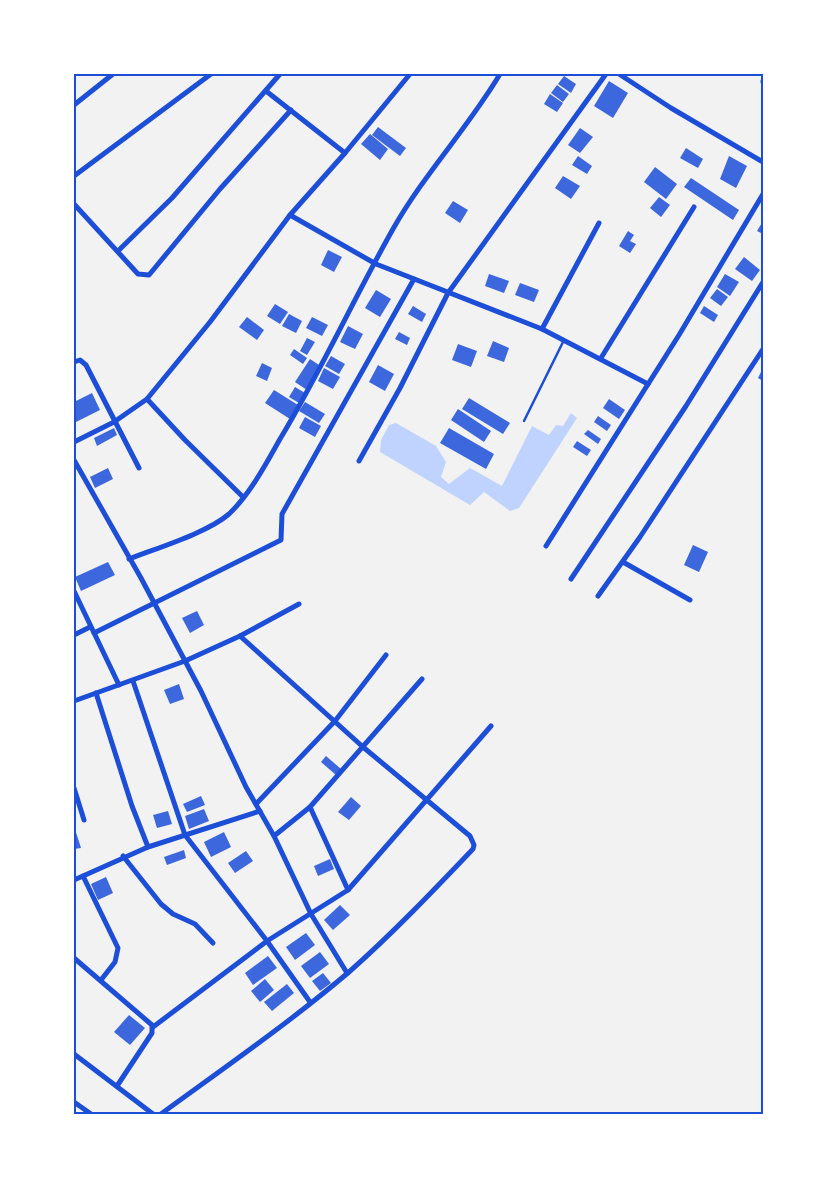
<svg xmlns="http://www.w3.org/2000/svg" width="837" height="1188" viewBox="0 0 837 1188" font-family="'Roboto Condensed',sans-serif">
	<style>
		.water { fill: #bfd3fe }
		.building { fill: #3d67dc }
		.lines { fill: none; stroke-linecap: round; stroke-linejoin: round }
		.service { stroke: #1d4ed8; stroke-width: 2.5 }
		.minor { stroke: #1d4ed8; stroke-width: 5 }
		.neatline { fill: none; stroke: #1d4ed8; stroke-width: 2 }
	</style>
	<rect width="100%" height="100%" fill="#f2f2f2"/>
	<polygon class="water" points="571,413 577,418 519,508 510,511 484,492 470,505 380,452 381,440 389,425 396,423 436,446 446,462 441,477 449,484 470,468 502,486 532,426 549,435 556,425 563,426"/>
	<g class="building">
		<polygon points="564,76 576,84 571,93 558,84"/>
		<polygon points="609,81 628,93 613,118 594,106"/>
		<polygon points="557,85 569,94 563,102 551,93"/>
		<polygon points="550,94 563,103 557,112 544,104"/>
		<polygon points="378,127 406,148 400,156 372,135"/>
		<polygon points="580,128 593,137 580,153 568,145"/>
		<polygon points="370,134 388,149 380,160 361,144"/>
		<polygon points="686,148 703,159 698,168 680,158"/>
		<polygon points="578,156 592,166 587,174 572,165"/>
		<polygon points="729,156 747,166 736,188 720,179"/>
		<polygon points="655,167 677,184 666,199 644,182"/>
		<polygon points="563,176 580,186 571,199 555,188"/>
		<polygon points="691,178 739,210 733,220 684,187"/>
		<polygon points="659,197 670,205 661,217 650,208"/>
		<polygon points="453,201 468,210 460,223 445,213"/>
		<polygon points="763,221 763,234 757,231"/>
		<polygon points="628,231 634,235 630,241 636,244 630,253 619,246"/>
		<polygon points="328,250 342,257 334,272 321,265"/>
		<polygon points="744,257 760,270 752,281 735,269"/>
		<polygon points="489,274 509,281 504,293 485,286"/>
		<polygon points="725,274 739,282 730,296 717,287"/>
		<polygon points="520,283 539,290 534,302 515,295"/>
		<polygon points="717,289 728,297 721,306 710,298"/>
		<polygon points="376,290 391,299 380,317 365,308"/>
		<polygon points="275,304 288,312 280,324 267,316"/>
		<polygon points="413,306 426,314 422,322 408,314"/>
		<polygon points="704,306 718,315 714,322 700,313"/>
		<polygon points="289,314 302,321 296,333 282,326"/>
		<polygon points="247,317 264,330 257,340 239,327"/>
		<polygon points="312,317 328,325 322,336 306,328"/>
		<polygon points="348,326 363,334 355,349 340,342"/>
		<polygon points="399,332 410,338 407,345 395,339"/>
		<polygon points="307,338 315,342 307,355 300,351"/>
		<polygon points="493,341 509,348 504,362 487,356"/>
		<polygon points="458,344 477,351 471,367 452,360"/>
		<polygon points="294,349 307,358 303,364 290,355"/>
		<polygon points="331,356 345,364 339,374 325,366"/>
		<polygon points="310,359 322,367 307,390 295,382"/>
		<polygon points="262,363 272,368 267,381 256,376"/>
		<polygon points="378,365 394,374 385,391 369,382"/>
		<polygon points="324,368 340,377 333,389 318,381"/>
		<polygon points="763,368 763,381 758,378"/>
		<polygon points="295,387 305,393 299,403 289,397"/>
		<polygon points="274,390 298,405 290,419 265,403"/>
		<polygon points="92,393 100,410 74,423 74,402"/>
		<polygon points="469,398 510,423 503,434 462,409"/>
		<polygon points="609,399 625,410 619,419 603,408"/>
		<polygon points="305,402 325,414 319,423 299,411"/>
		<polygon points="458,409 491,431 484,442 451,420"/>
		<polygon points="598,416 611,425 607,431 594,422"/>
		<polygon points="305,417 321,426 315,437 299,428"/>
		<polygon points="114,428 117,435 97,446 94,438"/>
		<polygon points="449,428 494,454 486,469 440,443"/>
		<polygon points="588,430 601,439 598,444 584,434"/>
		<polygon points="577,441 591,450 587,456 573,447"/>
		<polygon points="108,468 113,479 95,488 90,477"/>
		<polygon points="693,545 708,552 699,572 684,565"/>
		<polygon points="108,562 115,575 81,591 75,577"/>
		<polygon points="197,611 204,625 190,633 182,618"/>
		<polygon points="179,684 184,699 170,704 164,690"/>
		<polygon points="326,756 341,769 336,775 321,762"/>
		<polygon points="201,796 205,805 187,812 183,804"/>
		<polygon points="351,797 361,806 349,820 338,812"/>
		<polygon points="204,809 209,821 189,829 185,816"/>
		<polygon points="168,811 172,824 157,828 153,815"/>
		<polygon points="74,829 75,829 81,848 74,849"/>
		<polygon points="224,832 231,847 211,857 204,842"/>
		<polygon points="184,850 186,858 167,865 164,857"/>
		<polygon points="246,851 253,861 235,873 228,863"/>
		<polygon points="330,859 334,869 318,876 314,866"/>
		<polygon points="106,877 113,893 98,900 91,884"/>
		<polygon points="340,905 350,915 333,930 324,920"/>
		<polygon points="306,933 315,945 295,960 286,947"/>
		<polygon points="320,952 329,964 310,978 301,966"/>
		<polygon points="268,956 277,968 253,985 245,973"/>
		<polygon points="323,973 331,983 320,991 312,981"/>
		<polygon points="265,979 274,990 260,1002 251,991"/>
		<polygon points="287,984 294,993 272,1011 264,1002"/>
		<polygon points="129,1015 145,1028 130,1045 114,1032"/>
	</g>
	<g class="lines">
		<polyline class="service" points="524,421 564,340"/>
		<g class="minor">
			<polyline points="619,74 671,108 763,162"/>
			<polyline points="763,82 763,81"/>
			<polyline points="266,91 345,153"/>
			<polyline points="74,105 113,74"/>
			<polyline points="74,176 211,74"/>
			<polyline points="74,204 138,274 149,275 220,189 291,110"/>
			<polyline points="290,215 376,264 542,329 648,384"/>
			<polyline points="118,251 172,198 280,74"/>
			<polyline points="542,329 599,223"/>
			<polyline points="601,358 694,207"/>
			<polyline points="74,362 80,360 86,365 139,468"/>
			<polyline points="147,399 185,440 243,497"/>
			<polyline points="74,442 114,422 147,399 210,322 290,215 345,153 410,74"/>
			<polyline points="74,460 141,578 201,691 246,787 274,836 311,914 347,973"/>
			<polyline points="359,461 400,388 448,293 606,74"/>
			<polyline points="546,546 679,335 763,194"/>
			<path d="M129,559C157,548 207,533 229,514C250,494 266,464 280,439C321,371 354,298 393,229C424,174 468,128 500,74"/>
			<polyline points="623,562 690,600"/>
			<polyline points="571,579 686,406 763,282"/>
			<polyline points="74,591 119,685"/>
			<polyline points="598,596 640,537 763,349"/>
			<polyline points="94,633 281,540 282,514 414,279"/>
			<polyline points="74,635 90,627"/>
			<polyline points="133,681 185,835 267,941 310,1002"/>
			<polyline points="96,693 132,806 148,847"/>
			<polyline points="74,701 185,661 240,636 299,604"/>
			<polyline points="74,788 84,820"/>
			<polyline points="256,804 335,721 386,655"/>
			<polyline points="310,807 348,890"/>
			<polyline points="274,836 310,807 422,679"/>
			<polyline points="123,856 161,904 173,914 195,924 213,943"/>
			<polyline points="83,876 118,948 115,962 101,980"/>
			<polyline points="74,880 148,847 260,811"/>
			<polyline points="74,958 152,1025 152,1033 117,1086"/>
			<polyline points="153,1027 267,941 348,890 491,726"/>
			<polyline points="74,1054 153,1114"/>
			<polyline points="74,1102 91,1114"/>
			<path d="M161,1114C224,1068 289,1023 349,972C393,933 433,891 473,849L474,845L470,836L363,747L240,636"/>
		</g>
	</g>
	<rect width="837" height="1188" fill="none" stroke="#ffffff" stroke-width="150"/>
	<rect x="75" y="75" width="687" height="1038" class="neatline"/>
</svg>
